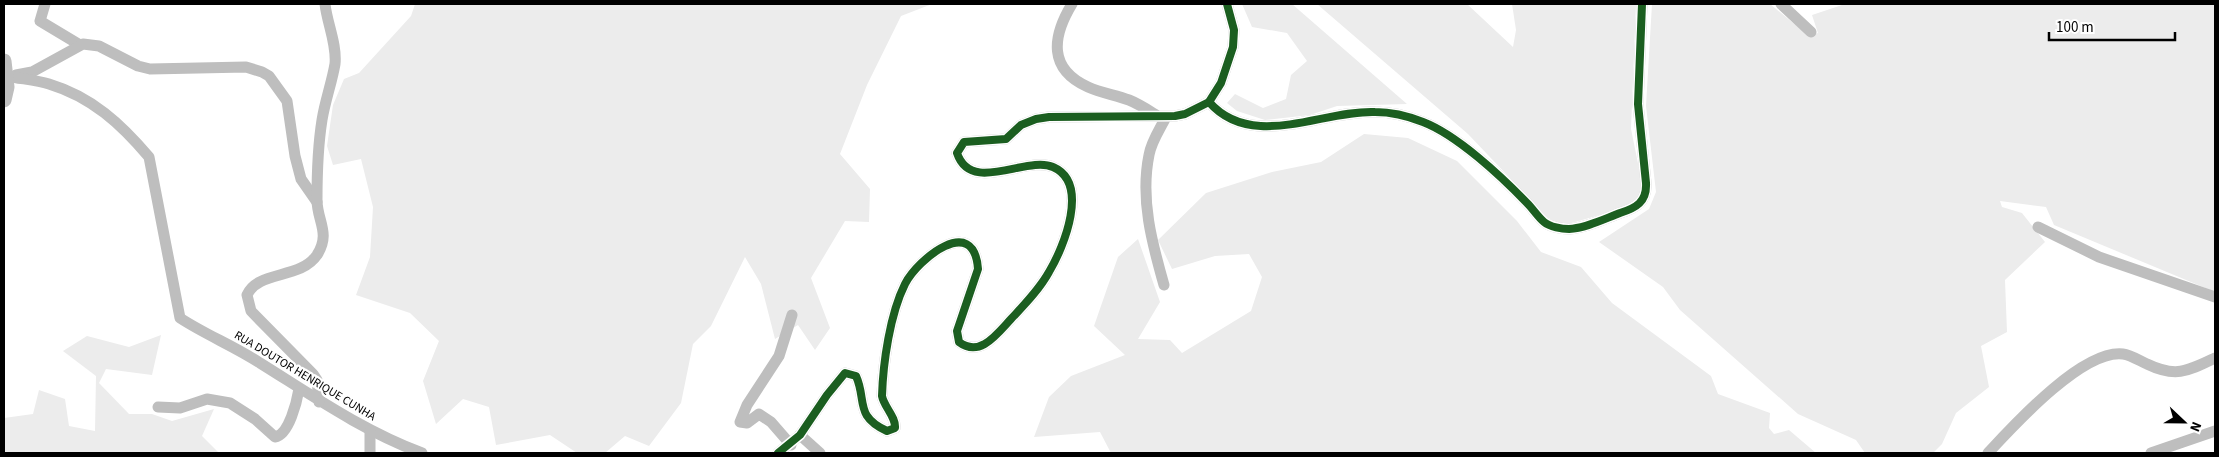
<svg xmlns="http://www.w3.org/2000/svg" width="2219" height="457" viewBox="0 0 2219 457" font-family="'Source Sans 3',sans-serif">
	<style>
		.green { fill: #ececec }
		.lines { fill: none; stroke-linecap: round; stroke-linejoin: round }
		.minor { stroke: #bebebe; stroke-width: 11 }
		.major { stroke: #bebebe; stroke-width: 15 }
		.cycleway-casing { stroke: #fff; stroke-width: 11 }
		.cycleway { stroke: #1b5e20; stroke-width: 8 }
		.labels { text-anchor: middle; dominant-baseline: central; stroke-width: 4.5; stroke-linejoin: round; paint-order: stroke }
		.street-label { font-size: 12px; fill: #000; stroke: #fff }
	</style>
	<rect width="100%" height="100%" fill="#fff"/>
	<g class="green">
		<polygon points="415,4 932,4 901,16 867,85 840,154 870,189 869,222 845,221 811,278 830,328 815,350 798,325 775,339 761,284 745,257 711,326 693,344 681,403 649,446 625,436 605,453 577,453 550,435 496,445 489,407 463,399 436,424 423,381 439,341 410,313 356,295 370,257 373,207 361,159 333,165 327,146 333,105 344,79 359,73 411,16"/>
		<polygon points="1242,4 1292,4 1407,104 1337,106 1310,115 1265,120 1237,111 1227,103 1235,94 1263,108 1286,99 1291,75 1307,61 1287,33 1252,27"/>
		<polygon points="1317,4 1467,4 1513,47 1516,30 1512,4 1636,4 1631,129 1642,183 1642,198 1635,205 1561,226 1547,217 1468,134"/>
		<polygon points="1652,4 1770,4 1809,36 1818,33 1812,15 1845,4 2215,4 2215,292 2054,225 2046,207 2000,201 2002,207 2022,213 2045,242 2005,280 2007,332 1981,346 1989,387 1956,413 1942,444 1933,453 1865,453 1856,440 1798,414 1680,310 1663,287 1599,242 1649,209 1656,192 1646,106"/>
		<polygon points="1364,134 1408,138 1457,161 1517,221 1541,252 1581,267 1612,303 1711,376 1718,394 1770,413 1769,428 1774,434 1789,430 1816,453 1111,453 1100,432 1034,437 1049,397 1071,376 1125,355 1094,326 1118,257 1138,239 1160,302 1138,339 1170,340 1182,353 1251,311 1262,277 1249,254 1215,256 1172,269 1158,240 1206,193 1272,172 1321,162"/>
		<polygon points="161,335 152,375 106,369 99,383 129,414 152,414 172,421 214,409 202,436 219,453 4,453 4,418 33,414 39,390 65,399 69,426 95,431 96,376 63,351 87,336 129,347"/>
	</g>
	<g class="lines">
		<g class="minor">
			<polyline points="45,4 40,21 80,45"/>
			<path d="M1072,4C1052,37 1048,69 1088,87C1101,93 1116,95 1129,100C1139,104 1148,110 1156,115"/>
			<polyline points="1781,4 1811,32"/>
			<polyline points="16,75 32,72 83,44 99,46 138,66 150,69 246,67 262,72 269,76 287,101 295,156 301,179 317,202"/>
			<path d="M7,76C21,79 36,80 49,84C92,97 121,124 149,157L180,318C206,335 234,346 260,363C313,396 363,431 422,453"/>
			<path d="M1209,102C1252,151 1322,110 1375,112C1390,112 1408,116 1423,122C1457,135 1501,176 1527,203C1533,209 1538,217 1544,222C1550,227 1562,229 1569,229C1586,228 1604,219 1620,213C1636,208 1647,202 1646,183L1638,104L1642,4"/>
			<polyline points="2038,227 2099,257 2215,297"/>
			<path d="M1164,285C1152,243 1140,199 1149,155C1151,142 1160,129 1166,117"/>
			<path d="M319,402L317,380L313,374L251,311L247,295C258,270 300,280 317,255C331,233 317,221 317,200C317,174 318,145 322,120C325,101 332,82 335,64C337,44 327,23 325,4"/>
			<path d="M158,407L180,408L207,399L230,403L255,419L275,437C289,435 297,401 299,389"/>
			<polyline points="370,431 370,453"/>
			<polyline points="800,435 820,453"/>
			<polyline points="791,445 771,422 759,414 747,423 740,422 747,405 779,356 792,315"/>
			<path d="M778,453L800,435L827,395L845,373L856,376C867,400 854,416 887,431L895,428C896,417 884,407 882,396C883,363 890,314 905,284C918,259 974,213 978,269L957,331L959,342C980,358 997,334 1011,319C1024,305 1039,290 1049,272C1064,247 1090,183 1053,167C1027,155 971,195 957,153L964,142L1006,139L1021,125L1036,119L1049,117L1175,116L1185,114L1209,102L1221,83L1233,47L1234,30L1227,4"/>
			<path d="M1988,453C2014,425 2083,349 2123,354C2131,355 2140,361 2147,364C2176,378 2188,371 2215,358"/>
			<polyline points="2151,453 2215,431"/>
		</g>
		<polyline class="major" points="4,61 7,87 4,100"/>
		<defs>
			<g id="cycleway">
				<path d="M1209,102C1252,151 1322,110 1375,112C1390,112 1408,116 1423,122C1457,135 1501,176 1527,203C1533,209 1538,217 1544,222C1550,227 1562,229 1569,229C1586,228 1604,219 1620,213C1636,208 1647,202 1646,183L1638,104L1642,4"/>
				<path d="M778,453L800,435L827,395L845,373L856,376C867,400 854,416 887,431L895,428C896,417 884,407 882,396C883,363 890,314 905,284C918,259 974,213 978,269L957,331L959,342C980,358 997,334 1011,319C1024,305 1039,290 1049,272C1064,247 1090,183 1053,167C1027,155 971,195 957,153L964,142L1006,139L1021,125L1036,119L1049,117L1175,116L1185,114L1209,102L1221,83L1233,47L1234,30L1227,4"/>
			</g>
		</defs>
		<use href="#cycleway" class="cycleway-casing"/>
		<use href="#cycleway" class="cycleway"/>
	</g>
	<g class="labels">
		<g class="street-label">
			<text transform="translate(305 376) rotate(31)">RUA DOUTOR HENRIQUE CUNHA</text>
		</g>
	</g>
	<rect width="2219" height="457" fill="none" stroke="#000000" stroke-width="10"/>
	<g transform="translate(2184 422) rotate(112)" stroke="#ffffff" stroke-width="4" paint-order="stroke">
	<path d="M0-4L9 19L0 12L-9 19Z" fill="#000000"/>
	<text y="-8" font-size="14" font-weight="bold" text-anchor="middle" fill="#000000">N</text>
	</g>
	<path d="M2049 32v8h126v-8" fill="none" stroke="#000000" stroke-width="2.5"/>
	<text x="2056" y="32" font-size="15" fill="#000000" stroke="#ffffff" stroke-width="4" paint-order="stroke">100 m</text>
</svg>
